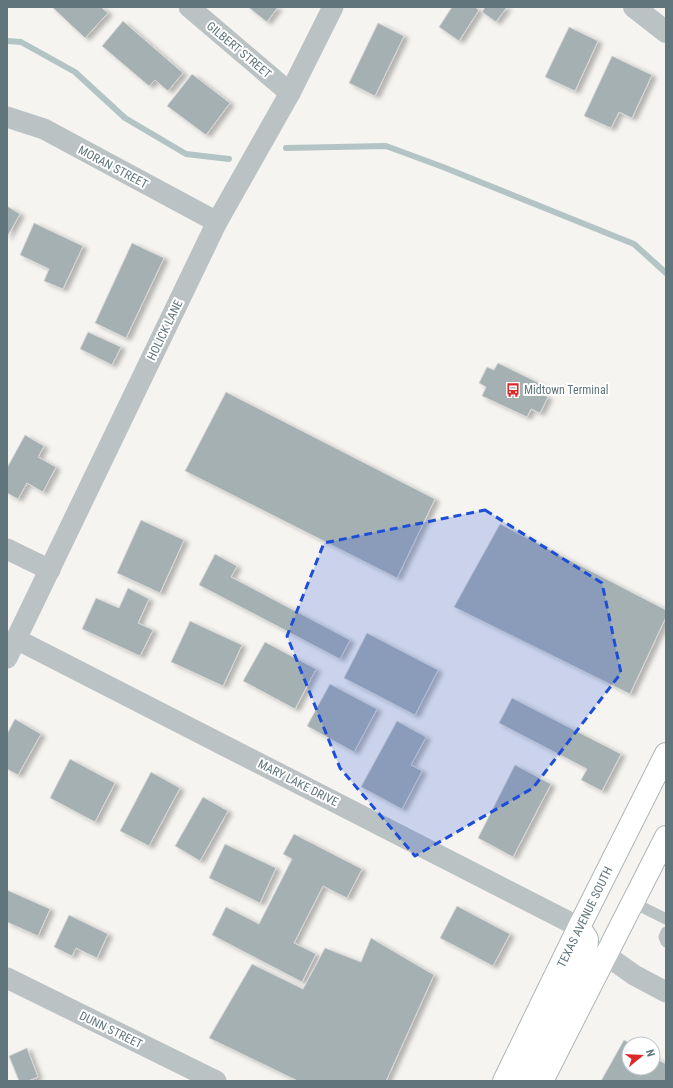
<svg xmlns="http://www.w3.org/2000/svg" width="673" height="1088" viewBox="0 0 673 1088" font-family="'Roboto Condensed',sans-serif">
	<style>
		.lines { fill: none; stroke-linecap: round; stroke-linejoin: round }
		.stream { stroke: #b3c4c5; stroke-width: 6 }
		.building { fill: #a5b0b3; stroke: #d6d6d4; filter: url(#shadow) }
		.primary-casing { stroke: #afb6b8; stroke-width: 24 }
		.service { stroke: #bbc2c4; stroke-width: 11 }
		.minor { stroke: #bbc2c4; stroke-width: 21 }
		.tertiary { stroke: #bbc2c4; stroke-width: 22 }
		.primary { stroke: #fff; stroke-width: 22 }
		.marked { fill: #1d4ed8; fill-opacity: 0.2; stroke: #1d4ed8; stroke-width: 3; stroke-dasharray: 8 5; stroke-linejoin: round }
		.labels { text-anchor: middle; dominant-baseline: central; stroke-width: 4; stroke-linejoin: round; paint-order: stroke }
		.street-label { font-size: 12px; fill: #61767c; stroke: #fff }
		.poi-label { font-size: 12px; fill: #61767c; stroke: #fff; text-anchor: start }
	</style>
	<defs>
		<filter id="shadow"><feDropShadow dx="4.5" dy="2.5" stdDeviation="2" flood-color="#0004"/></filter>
	</defs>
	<rect width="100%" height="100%" fill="#f5f4f1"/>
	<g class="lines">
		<g class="stream">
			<polyline points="7,41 21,42 75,72 125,118 186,154 229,159"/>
			<polyline points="286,148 386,146 443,167 634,244 666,273"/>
		</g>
	</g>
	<g class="building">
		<polygon points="52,7 101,7 108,13 85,38"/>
		<polygon points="248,7 278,7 267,22"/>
		<polygon points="452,7 475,7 479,10 459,41 439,27"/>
		<polygon points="485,7 507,7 496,22 482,12"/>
		<polygon points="123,21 183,73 168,91 155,80 149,86 102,46"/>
		<polygon points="378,23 404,36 375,96 349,83"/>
		<polygon points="569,27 598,41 575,91 545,77"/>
		<polygon points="612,56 652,75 632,118 619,112 611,128 584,116"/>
		<polygon points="192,74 230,103 206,135 167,106"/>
		<polygon points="7,206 20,214 7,237"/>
		<polygon points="34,223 83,246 63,289 44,281 49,269 20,255"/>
		<polygon points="132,243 164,258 126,338 95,323"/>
		<polygon points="88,332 121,347 112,365 80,349"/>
		<polygon points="498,363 543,385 539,392 548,397 540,413 531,409 527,417 482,396 486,387 479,383 487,367 494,370"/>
		<polygon points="226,392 435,499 397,578 185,471"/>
		<polygon points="25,435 44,446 38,457 56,467 43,492 27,483 18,499 7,493 7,468"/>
		<polygon points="141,520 184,540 160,593 117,573"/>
		<polygon points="500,524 666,610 666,617 630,694 454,607"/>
		<polygon points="215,554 237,566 231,577 350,640 340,659 199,585"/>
		<polygon points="128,588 149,599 138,623 153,630 140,656 82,629 96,598 119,608"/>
		<polygon points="190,621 242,645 223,686 171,662"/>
		<polygon points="367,633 438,670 415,715 344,678"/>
		<polygon points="265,642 316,669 295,709 243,681"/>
		<polygon points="330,684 377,709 354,752 307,726"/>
		<polygon points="512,698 621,754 602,791 581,780 587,769 499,723"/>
		<polygon points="15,719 41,734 18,775 7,769 7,734"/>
		<polygon points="397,721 426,737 411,765 422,771 402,809 361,787"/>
		<polygon points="70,759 115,783 95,822 50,798"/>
		<polygon points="515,765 551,784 513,857 478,838"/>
		<polygon points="151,772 180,788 149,846 120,831"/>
		<polygon points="203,797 228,811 200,861 175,846"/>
		<polygon points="294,834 362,869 347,898 323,886 294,943 316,954 302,982 212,935 226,907 259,924 292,859 283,854"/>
		<polygon points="225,844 276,868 260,903 209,878"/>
		<polygon points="7,890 50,909 38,936 7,922"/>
		<polygon points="457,906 510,934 493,966 440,938"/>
		<polygon points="69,915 108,934 97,958 76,948 72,956 54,947"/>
		<polygon points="371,938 434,975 386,1081 298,1081 209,1038 252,964 303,989 325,948 361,962"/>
		<polygon points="624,1040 631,1044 629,1044 629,1068 653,1068 653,1057 666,1064 666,1081 601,1081"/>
		<polygon points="27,1048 38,1077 28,1081 19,1081 9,1056"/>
	</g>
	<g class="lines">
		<defs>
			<g id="primary">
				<polyline points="504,1081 579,927 666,754"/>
				<polyline points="523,1081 586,953 587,939 579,927"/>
				<polyline points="542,1081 666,837"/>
			</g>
		</defs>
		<use href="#primary" class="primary-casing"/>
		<g class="service">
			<polyline points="632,902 666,919"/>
			<polyline points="666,932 664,937 666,942"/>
		</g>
		<g class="minor">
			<polyline points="189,7 290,93"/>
			<polyline points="7,117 44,129 217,222"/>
			<polyline points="7,549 50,570"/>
			<polyline points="16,639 579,927"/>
			<polyline points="7,658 217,222 290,93 333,7"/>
			<polyline points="606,955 634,975 666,992"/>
			<polyline points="7,978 216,1081"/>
		</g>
		<polyline class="tertiary" points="634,7 666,32"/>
		<use href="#primary" class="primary"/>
	</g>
	<path class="marked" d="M485,510L602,583L621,673L533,788L415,856L340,768L287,636L324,543Z"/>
	<defs>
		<symbol id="bus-bare" viewBox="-9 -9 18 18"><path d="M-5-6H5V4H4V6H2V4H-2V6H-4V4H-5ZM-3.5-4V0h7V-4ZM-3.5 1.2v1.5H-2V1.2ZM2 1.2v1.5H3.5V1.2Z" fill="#de2929" stroke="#fff" stroke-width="2.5" paint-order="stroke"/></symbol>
	</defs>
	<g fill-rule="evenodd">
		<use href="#bus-bare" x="503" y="380" width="20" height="20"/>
	</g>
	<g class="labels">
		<g class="street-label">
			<text transform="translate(239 50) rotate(40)">GILBERT STREET</text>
			<text transform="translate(113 167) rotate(28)">MORAN STREET</text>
			<text transform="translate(165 330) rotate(-64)">HOLICK LANE</text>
			<text transform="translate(298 783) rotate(27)">MARY LAKE DRIVE</text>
			<text transform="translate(585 917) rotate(-64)">TEXAS AVENUE SOUTH</text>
			<text transform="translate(111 1030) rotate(26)">DUNN STREET</text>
		</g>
		<g class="poi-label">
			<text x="524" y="390">Midtown Terminal</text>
		</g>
	</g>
	<rect width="673" height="1088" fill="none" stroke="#61767c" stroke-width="16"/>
	<g transform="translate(641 1056) rotate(72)"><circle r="19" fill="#ffffff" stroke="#c0c8cb"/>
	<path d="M0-3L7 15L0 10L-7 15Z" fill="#de2929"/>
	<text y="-6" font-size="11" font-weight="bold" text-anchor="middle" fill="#61767c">N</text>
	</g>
</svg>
